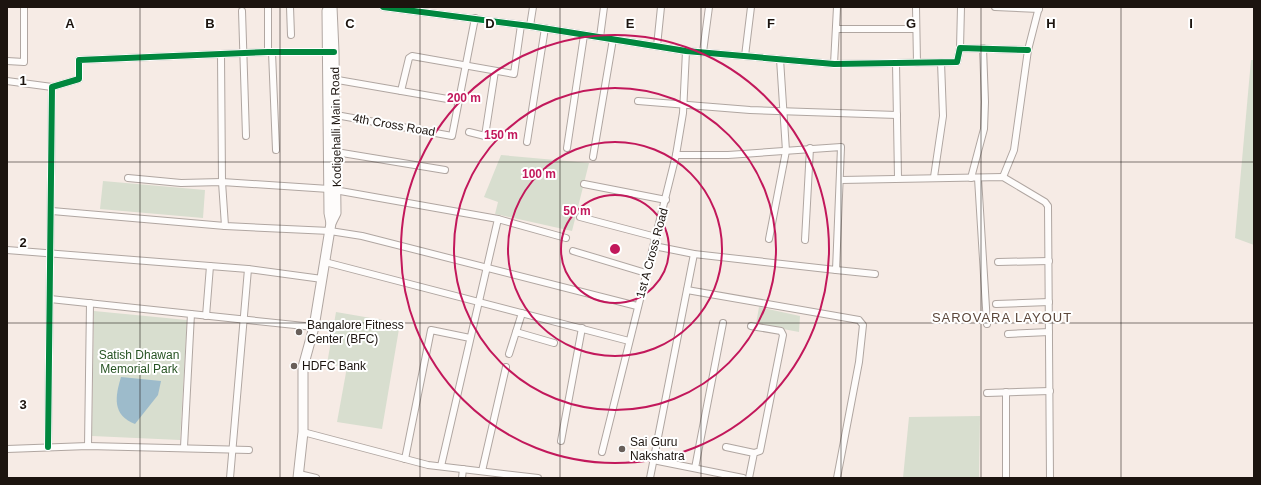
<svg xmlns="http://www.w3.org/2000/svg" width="1261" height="485" viewBox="0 0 1261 485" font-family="Helvetica,sans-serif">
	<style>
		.green { fill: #d8decf }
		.water { fill: #9dbbcb }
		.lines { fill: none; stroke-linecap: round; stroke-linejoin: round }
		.street-casing { stroke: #b0a6a1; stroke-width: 8 }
		.secondary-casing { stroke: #b0a6a1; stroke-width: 11 }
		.street { stroke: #fefcfb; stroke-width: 6 }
		.secondary { stroke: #fefcfb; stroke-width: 9 }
		.cycleway-casing { stroke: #fff; stroke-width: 8 }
		.cycleway { stroke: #00873e; stroke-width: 6 }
		.grid { fill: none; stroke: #1c140f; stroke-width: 1; stroke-opacity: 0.55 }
		.ring { fill: none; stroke: #c2185b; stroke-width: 2 }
		.poi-dot { fill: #685f5a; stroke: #fff; stroke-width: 1.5 }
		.labels { text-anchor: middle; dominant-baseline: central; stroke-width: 4; stroke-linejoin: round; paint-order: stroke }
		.street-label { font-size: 12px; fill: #1c140f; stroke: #fff }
		.poi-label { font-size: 12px; fill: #1c140f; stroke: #fff; text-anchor: start }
		.park-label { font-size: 12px; fill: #265322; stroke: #fff }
		.neighbourhood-label { font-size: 13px; letter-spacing: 1px; fill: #5c473b; stroke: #fff }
		.grid-label { font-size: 13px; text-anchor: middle; font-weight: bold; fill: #1c140f; stroke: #fff; stroke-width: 4; stroke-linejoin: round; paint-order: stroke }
		.centre { fill: #c2185b; stroke: #fff; stroke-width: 2 }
		.ring-label { font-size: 12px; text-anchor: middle; font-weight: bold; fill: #c2185b; stroke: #fff; stroke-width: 4; stroke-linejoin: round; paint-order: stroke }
	</style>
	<rect width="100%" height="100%" fill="#f6ebe5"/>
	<g class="green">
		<polygon points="1251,60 1254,60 1254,245 1235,238"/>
		<polygon points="501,155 589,163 572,231 495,214 498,202 484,197"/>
		<polygon points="103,181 205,190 203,218 100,209"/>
		<polygon points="759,307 800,316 799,332 756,324"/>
		<polygon points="94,311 187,320 180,440 92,436"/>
		<polygon points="336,312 400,323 382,429 337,422 347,367 327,364"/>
		<polygon points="980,416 979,478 903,478 909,417"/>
	</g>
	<path class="water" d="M121,377L161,381L158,395L135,424C112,415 115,397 121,377Z"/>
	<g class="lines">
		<defs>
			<g id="street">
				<polyline points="268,7 268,52"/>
				<polyline points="290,7 291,35"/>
				<polyline points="383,7 530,26 686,51 834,64 957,62 960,48 1028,50"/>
				<polyline points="916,7 917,63"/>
				<polyline points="995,7 1039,9"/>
				<polyline points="242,11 246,136"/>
				<polyline points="530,26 533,7"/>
				<polyline points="836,29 916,29"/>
				<polyline points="600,37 604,7"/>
				<polyline points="657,46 661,7"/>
				<polyline points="960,48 961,7"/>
				<polyline points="272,52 276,150"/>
				<polyline points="703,52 709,7"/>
				<polyline points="221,55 222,182 225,226"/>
				<polyline points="745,56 751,7"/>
				<polyline points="7,61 24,62 24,7"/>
				<polyline points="896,63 898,178"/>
				<polyline points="834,64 837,7"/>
				<polyline points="332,79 459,101"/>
				<polyline points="7,81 52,87"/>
				<polyline points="401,91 409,58 412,56 514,74 521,25"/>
				<polyline points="638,101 750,110 897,115"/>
				<polyline points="336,115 452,136 475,18"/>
				<polyline points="469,132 485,136 495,71"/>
				<polyline points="527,142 545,28"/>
				<polyline points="567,148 584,35"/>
				<polyline points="336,152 445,170"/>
				<polyline points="593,157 613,39"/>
				<polyline points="934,177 943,116 941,62"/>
				<polyline points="1003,177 1014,150 1028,50 1039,7"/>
				<polyline points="128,178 181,183 222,182 329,189 498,219"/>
				<polyline points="971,178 984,129 985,102 983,48"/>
				<polyline points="978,178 987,324"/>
				<polyline points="841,180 1003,177 1045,202 1048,206 1050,478"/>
				<polyline points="584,184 666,200"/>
				<polyline points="52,211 225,226 330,231 362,236 637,306"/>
				<polyline points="580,217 656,237"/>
				<polyline points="769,239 786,151 780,59"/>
				<polyline points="805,240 810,148"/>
				<polyline points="654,246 694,254 836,270 841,147 728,155 676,155"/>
				<polyline points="7,250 248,269"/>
				<polyline points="573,251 646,273"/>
				<polyline points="325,262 629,341"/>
				<polyline points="998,262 1049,261"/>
				<polyline points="836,270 875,274"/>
				<polyline points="687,290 859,320 863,325 859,362 837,478"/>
				<polyline points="50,299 191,314 184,447"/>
				<polyline points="996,304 1049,302"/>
				<polyline points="191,314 314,327"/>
				<polyline points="206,316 210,266"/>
				<polyline points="516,332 554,343"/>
				<polyline points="1008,334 1049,332"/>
				<polyline points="509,354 522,313"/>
				<polyline points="987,393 1050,391"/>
				<polyline points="303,432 428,465 538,478"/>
				<polyline points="561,441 582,328"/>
				<polyline points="88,446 90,303"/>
				<polyline points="48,447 52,87 79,79 79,60 268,52 331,52"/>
				<polyline points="726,447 754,453"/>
				<polyline points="7,449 88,446 249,450"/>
				<polyline points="602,452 676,155 683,113 686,51"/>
				<polyline points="405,459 431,330 470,338"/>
				<polyline points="653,460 743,478"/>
				<polyline points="441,466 498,219 566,238"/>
				<polyline points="695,468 723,323"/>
				<polyline points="482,471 506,367"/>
				<polyline points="299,474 316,478"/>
				<polyline points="230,478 248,269 322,279"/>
				<polyline points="462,478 463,469"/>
				<polyline points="650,478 694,254"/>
				<polyline points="749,478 754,453 760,451 783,335 781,331 751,326"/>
				<polyline points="1006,478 1006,392"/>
			</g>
			<g id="secondary">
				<polyline points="329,7 327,11 329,213 331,223"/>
				<polyline points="298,478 303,432 303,367 314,327 331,223 336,213 334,52 332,7"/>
			</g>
		</defs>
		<use href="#street" class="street-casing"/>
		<use href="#secondary" class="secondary-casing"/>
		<use href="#street" class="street"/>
		<use href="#secondary" class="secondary"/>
		<defs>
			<g id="cycleway">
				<polyline points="383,7 530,26 686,51 834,64 957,62 960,48 1028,50"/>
				<polyline points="48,447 52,87 79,79 79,60 268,52 334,52"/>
			</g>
		</defs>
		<use href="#cycleway" class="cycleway-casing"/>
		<use href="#cycleway" class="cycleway"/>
	</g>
	<path class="grid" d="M140,7V478M280,7V478M420,7V478M560,7V478M701,7V478M841,7V478M981,7V478M1121,7V478M7,162H1254M7,323H1254"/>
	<g class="ring">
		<circle cx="615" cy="249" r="54"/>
		<circle cx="615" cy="249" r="107"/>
		<circle cx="615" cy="249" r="161"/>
		<circle cx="615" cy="249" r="214"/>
	</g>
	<g class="poi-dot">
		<circle cx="299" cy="332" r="4"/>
		<circle cx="294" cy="366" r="4"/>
		<circle cx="622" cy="449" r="4"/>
	</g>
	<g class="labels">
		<g class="street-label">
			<text transform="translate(394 125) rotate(10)">4th Cross Road</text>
			<text transform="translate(336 127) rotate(-91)">Kodigehalli Main Road</text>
			<text transform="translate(652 253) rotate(-75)">1st A Cross Road</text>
		</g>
		<g class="poi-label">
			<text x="307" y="325">Bangalore Fitness<tspan x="307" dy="14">Center (BFC)</tspan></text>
			<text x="302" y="366">HDFC Bank</text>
			<text x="630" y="442">Sai Guru<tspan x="630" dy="14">Nakshatra</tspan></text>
		</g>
		<g class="park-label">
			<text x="139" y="355">Satish Dhawan<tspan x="139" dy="14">Memorial Park</tspan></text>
		</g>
		<g class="neighbourhood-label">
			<text x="1002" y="317">SAROVARA LAYOUT</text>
		</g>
	</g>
	<g class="grid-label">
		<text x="70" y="28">A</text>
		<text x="210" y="28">B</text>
		<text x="350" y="28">C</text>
		<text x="490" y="28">D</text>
		<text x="630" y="28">E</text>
		<text x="771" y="28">F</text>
		<text x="911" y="28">G</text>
		<text x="1051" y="28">H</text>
		<text x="1191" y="28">I</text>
		<text x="23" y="85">1</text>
		<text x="23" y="247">2</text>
		<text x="23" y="409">3</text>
	</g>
	<circle cx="615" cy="249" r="6" class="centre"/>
	<g class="ring-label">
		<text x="464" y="102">200 m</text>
		<text x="501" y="139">150 m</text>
		<text x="539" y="178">100 m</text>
		<text x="577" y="215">50 m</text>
	</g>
	<rect width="1261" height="485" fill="none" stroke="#1c140f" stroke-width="16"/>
</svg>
